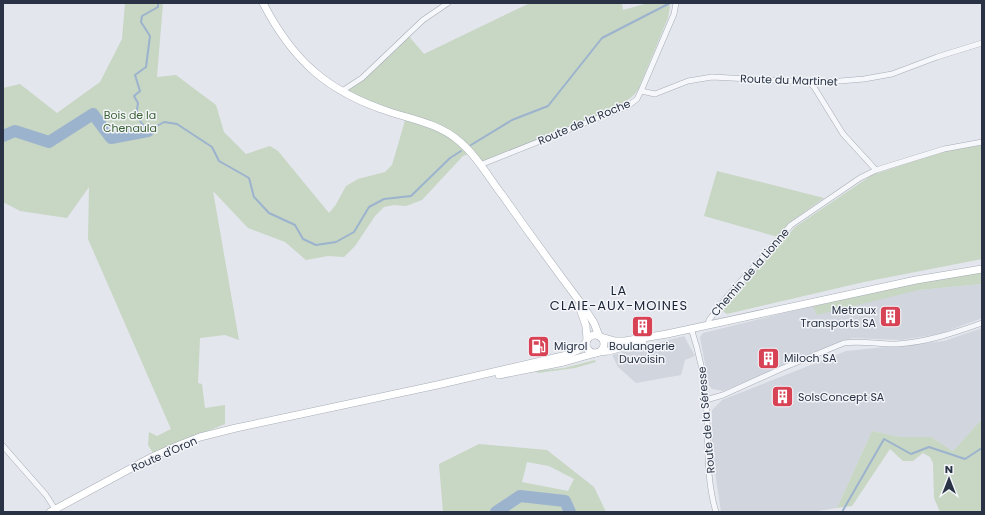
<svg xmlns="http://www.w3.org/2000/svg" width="985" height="515" viewBox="0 0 985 515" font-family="Poppins,sans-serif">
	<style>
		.built { fill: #d1d5de }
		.green { fill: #c8d6c4; fill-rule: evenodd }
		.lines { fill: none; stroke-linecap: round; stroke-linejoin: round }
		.stream { stroke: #9cb3ce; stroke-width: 2 }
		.river { stroke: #9cb3ce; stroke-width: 12 }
		.street-casing { stroke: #a7adb7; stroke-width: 6 }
		.secondary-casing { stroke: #a7adb7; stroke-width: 8 }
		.street { stroke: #f6f7fa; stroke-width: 5 }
		.secondary { stroke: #fff; stroke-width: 7 }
		.labels { text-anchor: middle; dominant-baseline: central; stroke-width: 3; stroke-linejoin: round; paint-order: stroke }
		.street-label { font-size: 11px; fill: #293345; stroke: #f3f5f9 }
		.park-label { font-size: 11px; fill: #3d6236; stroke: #f3f5f9 }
		.poi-label { font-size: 11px; fill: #293345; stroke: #f3f5f9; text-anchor: start }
		.quarter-label { font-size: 13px; letter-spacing: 1px; fill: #1b2436; stroke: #f3f5f9 }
	</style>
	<rect width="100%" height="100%" fill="#e3e6ec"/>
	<g class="built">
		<polygon points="982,284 982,318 980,319 939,334 901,340 852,338 723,391 712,389 709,385 700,337 703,333 813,306 919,290"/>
		<polygon points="982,328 982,419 953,451 931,437 900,437 872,431 837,508 811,512 721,512 712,451 712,410 722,400 846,351 944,341"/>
		<polygon points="684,336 695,356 685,360 681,375 636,383 618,367 612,355"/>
	</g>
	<g class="green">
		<path d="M125,3H163L157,77L176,75L216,105L224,132L246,154L270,146L278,151L329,213L335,206L346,186L358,179L385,172L392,165L406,117L342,91L362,78L407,34L424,54L530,3H622L623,10L648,3H668L670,6L668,18L638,90C625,110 568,125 545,136C523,145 502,155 480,165L470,153L463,156L422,200L406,206L394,205L384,207L375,216L355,246L344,257L328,256L306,260L285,242L248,228L213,191L239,340L225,335L200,338L198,383L202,384L205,408L225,405V424L153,453L148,445L149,432L157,436L171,429L88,239L89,187L67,218L20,211L3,202V88L20,84L57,113L100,82L122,39Z"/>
		<polygon points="982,145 982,259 864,282 727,314 721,310 795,227 872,175 944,151"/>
		<polygon points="717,171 824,198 789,223 778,237 704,216"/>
		<polygon points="975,273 982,273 982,284 919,290 817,315 813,306 917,283"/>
		<polygon points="595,360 596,362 575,368 538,373 536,371 564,368"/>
		<polygon points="982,419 982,512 940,512 934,498 933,463 930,457 923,453 913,461 903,461 890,449 852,506 837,508 872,431 900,437 931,437 953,451"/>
		<path d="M479,444L547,450L594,487L606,512H443L439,464ZM527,462L549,466L574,479L568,491L522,482Z"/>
	</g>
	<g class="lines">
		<g class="stream">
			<polyline points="158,3 158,7 142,16 141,22 150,36 146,67 135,75 140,91 134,96 138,103 136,116 148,131 164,122 177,124 212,147 219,161 249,178 254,197 269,213 295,225 303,239 316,245 336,242 354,232 369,207 384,199 411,196 450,158 461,151"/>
			<polyline points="471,145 512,120 548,106 602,38 670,3"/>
			<polyline points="842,512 884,439 911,454 929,447 965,459 982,448"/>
		</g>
		<g class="river">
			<polyline points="3,136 15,131 49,142 93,114 111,138 148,131"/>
			<polyline points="496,512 520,496 565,501 570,512"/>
		</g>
		<defs>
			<g id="street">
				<polyline points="809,82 814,87 843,134 876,170"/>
				<polyline points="342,91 362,78 423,20 448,3"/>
				<polyline points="641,91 655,94 688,81 712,77 809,82 840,81 864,79 892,74 937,57 982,43"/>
				<polyline points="480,165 628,106 637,99 641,91 674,14 676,3"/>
				<polyline points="708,325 709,320 726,298 791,225 860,178 876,170 944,149 982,142"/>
				<path d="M691,328C699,352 704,375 706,400C709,437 705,476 716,512"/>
				<path d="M706,400L723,395L783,368L844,343C862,340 880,345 897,344C927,342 954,333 982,323"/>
				<polyline points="3,446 46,495 55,509"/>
			</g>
			<g id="secondary">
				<path d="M263,3C293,61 328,92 390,112C415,120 439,124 459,141C477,156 489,178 503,196C529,233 556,270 583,306L594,323L599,336"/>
				<polyline points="579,306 586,326 587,339"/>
				<circle cx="595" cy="344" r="9"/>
				<polyline points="601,337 615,341 625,341 667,334 916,280 982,269"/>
				<polyline points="599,352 608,351 643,342"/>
				<polyline points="499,375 564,362 596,353"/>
				<polyline points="50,512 150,458 177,446 200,437 236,428 437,385 567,355 578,350 586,343"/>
			</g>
		</defs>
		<use href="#street" class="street-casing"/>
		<use href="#secondary" class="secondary-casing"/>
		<use href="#street" class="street"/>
		<use href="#secondary" class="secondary"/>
	</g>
	<defs>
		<symbol id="building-square" viewBox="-11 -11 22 22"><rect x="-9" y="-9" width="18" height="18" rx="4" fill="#d74255" stroke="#f3f5f9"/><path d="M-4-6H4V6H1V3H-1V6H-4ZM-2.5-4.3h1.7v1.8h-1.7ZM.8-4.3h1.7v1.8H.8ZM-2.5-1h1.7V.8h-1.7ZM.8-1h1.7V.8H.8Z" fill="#fff"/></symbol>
		<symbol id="fuel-square" viewBox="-11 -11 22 22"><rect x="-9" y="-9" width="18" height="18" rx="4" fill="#d74255" stroke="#f3f5f9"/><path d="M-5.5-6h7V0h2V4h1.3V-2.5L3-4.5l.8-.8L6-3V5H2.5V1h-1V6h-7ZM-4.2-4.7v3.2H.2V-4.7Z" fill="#fff"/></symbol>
	</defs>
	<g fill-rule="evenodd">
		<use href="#building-square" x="878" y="304" width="25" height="25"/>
		<use href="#building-square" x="630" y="314" width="25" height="25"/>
		<use href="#fuel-square" x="526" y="334" width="25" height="25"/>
		<use href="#building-square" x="756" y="346" width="25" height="25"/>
		<use href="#building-square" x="770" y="384" width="25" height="25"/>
	</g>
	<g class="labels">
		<g class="street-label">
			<text transform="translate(789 80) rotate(2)">Route du Martinet</text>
			<text transform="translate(584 122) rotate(-23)">Route de la Roche</text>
			<text transform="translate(750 272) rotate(-49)">Chemin de la Lionne</text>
			<text transform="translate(706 420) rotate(-95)">Route de la Séresse</text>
			<text transform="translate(164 454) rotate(-24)">Route d'Oron</text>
		</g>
		<g class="park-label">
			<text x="130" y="115">Bois de la<tspan x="130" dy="13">Chenaula</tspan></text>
		</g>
		<g class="poi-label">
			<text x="876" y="310" text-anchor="end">Metraux<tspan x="876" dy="13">Transports SA</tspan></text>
			<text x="554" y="346">Migrol</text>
			<text x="642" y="346" text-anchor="middle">Boulangerie<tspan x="642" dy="13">Duvoisin</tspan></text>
			<text x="784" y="358">Miloch SA</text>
			<text x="798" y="397">SolsConcept SA</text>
		</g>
		<g class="quarter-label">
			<text x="619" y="290">LA<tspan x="619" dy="15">CLAIE-AUX-MOINES</tspan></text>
		</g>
	</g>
	<rect width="985" height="515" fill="none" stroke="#293345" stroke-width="8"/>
	<g transform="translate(949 479)" stroke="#f3f5f9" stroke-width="3" paint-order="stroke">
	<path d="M0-3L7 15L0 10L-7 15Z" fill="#293345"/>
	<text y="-6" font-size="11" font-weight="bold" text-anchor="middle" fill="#293345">N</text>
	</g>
</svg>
